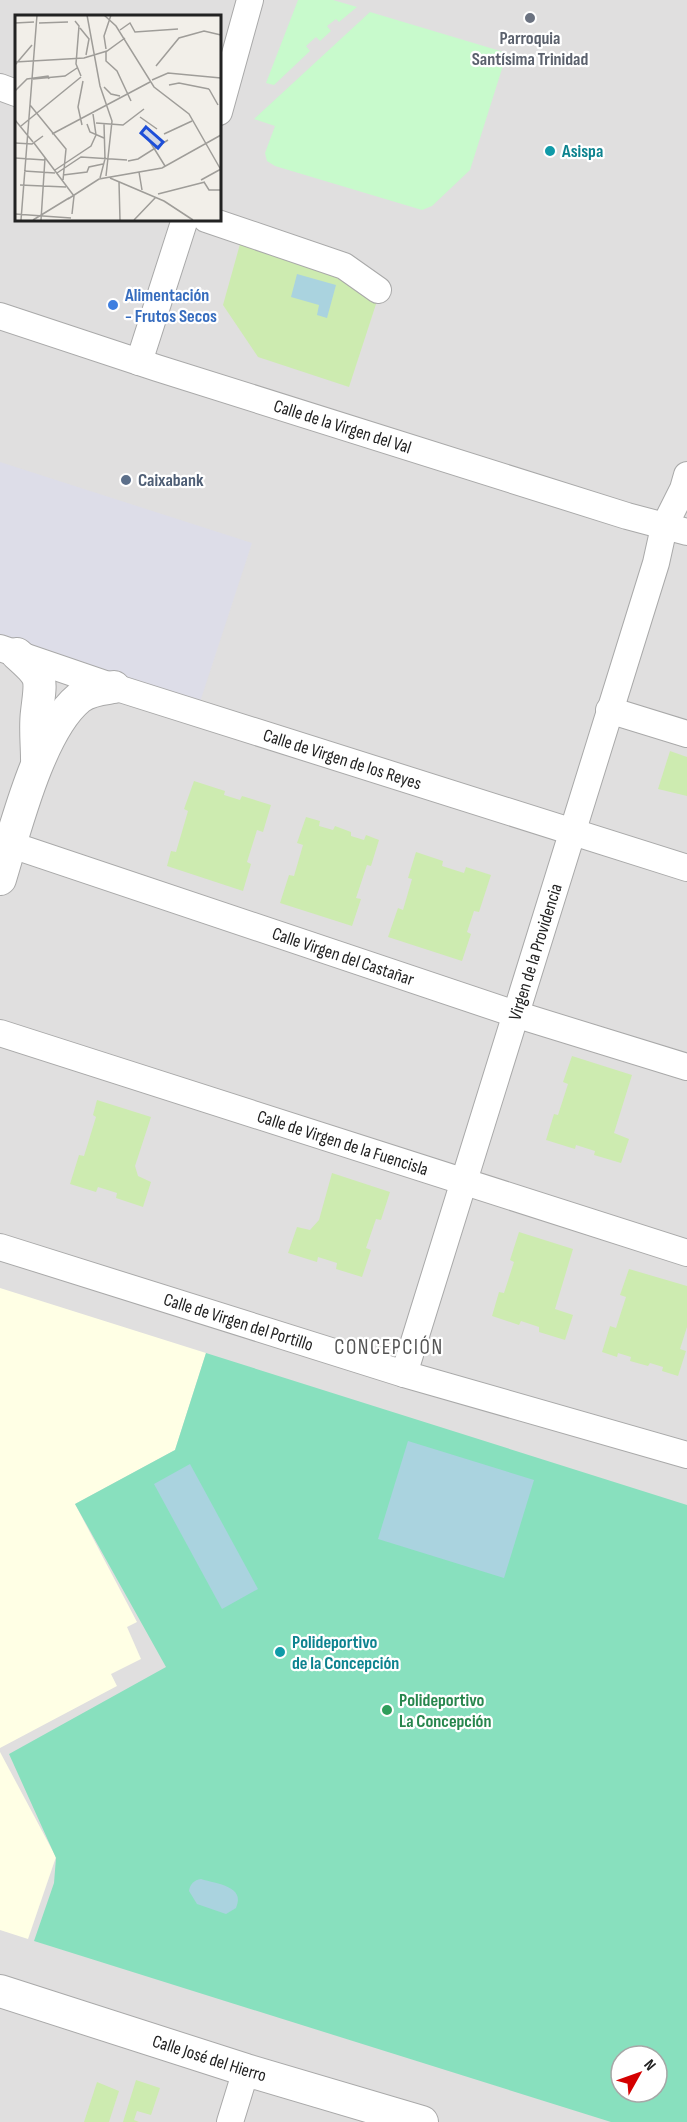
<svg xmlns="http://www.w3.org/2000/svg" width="687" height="2122" viewBox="0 0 687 2122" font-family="'Sofia Sans Condensed',sans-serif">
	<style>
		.residential { fill: #e0dfdf; fill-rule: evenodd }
		.education { fill: #ffffe5 }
		.grass { fill: #cdebb0 }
		.park { fill: #c8facc }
		.pitch { fill: #88e0be; fill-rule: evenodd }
		.plaza { fill: #dddde8 }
		.water { fill: #aad3df }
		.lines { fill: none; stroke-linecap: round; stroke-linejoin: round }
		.minor-casing { stroke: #a9a9a9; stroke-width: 28 }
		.tertiary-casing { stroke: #a9a9a9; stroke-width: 34 }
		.minor { stroke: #fff; stroke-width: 26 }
		.tertiary { stroke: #fff; stroke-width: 32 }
		.worship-dot { fill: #6b7280; stroke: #fff; stroke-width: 2 }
		.culture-dot { fill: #0f9aa8; stroke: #fff; stroke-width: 2 }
		.shop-dot { fill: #3f7fe0; stroke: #fff; stroke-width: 2 }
		.service-dot { fill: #5c6f8a; stroke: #fff; stroke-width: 2 }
		.leisure-dot { fill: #2e9e5b; stroke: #fff; stroke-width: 2 }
		.labels { text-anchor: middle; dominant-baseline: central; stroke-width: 4.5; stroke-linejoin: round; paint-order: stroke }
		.worship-label { font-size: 18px; font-weight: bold; fill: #5b616d; stroke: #fff }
		.culture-label { font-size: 18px; font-weight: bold; fill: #0d838f; stroke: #fff; text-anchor: start }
		.shop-label { font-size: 18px; font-weight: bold; fill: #366cbe; stroke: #fff; text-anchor: start }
		.street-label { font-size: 18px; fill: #222; stroke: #fff }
		.service-label { font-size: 18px; font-weight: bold; fill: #4e5e75; stroke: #fff; text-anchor: start }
		.leisure-label { font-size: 18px; font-weight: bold; fill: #27864d; stroke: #fff; text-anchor: start }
		.quarter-label { font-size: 21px; letter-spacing: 1.5px; fill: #555; stroke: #fff }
		.inset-road { fill: none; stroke: #9f9d99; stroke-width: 1.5 }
		.view { fill: #1d4ed8; fill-opacity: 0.15; stroke: #1d4ed8; stroke-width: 3 }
		.inset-edge { fill: none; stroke: #222; stroke-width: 3 }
	</style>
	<rect width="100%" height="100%" fill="#f2efe9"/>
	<path class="residential" d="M0,0H687V2122H0ZM16,16H219V219H16ZM621,2056H657V2092H621Z"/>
	<g class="education">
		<polygon points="0,1288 206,1353 175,1450 75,1504 137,1622 127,1627 141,1659 111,1674 117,1686 0,1748"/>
		<polygon points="0,1752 56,1857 28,1939 0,1930"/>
	</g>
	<g class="grass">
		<polygon points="240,244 339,275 378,298 349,387 258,357 223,305"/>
		<polygon points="670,751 687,757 687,796 658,789"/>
		<polygon points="194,781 225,791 224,795 240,800 242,796 271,805 263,832 257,830 247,862 251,864 243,891 167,866 171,851 176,852 188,811 184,809"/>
		<polygon points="306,817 320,821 319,826 333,830 335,826 351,832 351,836 364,840 366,835 379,840 371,866 367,865 356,898 361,899 352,926 280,903 289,875 294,876 303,845 297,843"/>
		<polygon points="416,852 443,861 442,866 464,873 466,867 491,875 479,912 474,911 467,932 471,934 462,961 388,937 398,908 403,910 412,879 408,878"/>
		<polygon points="572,1056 632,1075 614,1133 629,1139 621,1163 594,1155 595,1151 576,1145 575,1149 546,1140 554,1114 558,1115 568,1084 563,1082"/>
		<polygon points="97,1100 151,1117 135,1166 138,1176 151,1182 143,1207 116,1198 117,1193 98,1187 96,1192 70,1184 79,1155 84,1156 96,1117 93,1115"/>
		<polygon points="332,1173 390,1192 381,1220 376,1219 366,1248 371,1250 362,1277 336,1269 337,1263 318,1257 317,1262 288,1253 297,1227 310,1230 319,1220"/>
		<polygon points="519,1232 573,1249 555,1309 573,1315 565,1340 539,1332 539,1327 521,1321 519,1325 492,1316 499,1292 504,1293 514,1262 510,1260"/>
		<polygon points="629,1269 687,1286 687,1327 680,1349 686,1351 678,1376 662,1371 663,1367 650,1363 648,1366 630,1361 631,1357 618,1353 617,1357 602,1352 610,1326 616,1328 626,1297 620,1295"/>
		<polygon points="136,2080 160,2088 151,2115 137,2111 134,2120 139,2122 123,2122"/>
		<polygon points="97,2082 119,2091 109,2122 84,2122"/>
	</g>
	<g class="park">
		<polygon points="298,0 333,0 357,7 339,22 336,19 327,26 331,31 320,41 316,37 306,46 310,51 274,85 266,83"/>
		<polygon points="370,12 507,53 470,170 432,206 422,210 275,166 267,161 265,153 275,126 254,119"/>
	</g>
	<path class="pitch" d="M206,1353L687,1505V2122H611L34,1941L54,1883L56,1858L9,1754L166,1667L75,1504L175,1450ZM621,2056H657V2092H621Z"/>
	<polygon class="plaza" points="0,462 252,543 200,702 0,637"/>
	<g class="water">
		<polygon points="297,274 336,285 327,318 317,315 319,305 291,297"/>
		<polygon points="408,1441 534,1480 504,1578 378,1539"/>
		<polygon points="190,1464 258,1589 222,1609 154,1484"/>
		<path d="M201,1879C217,1884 246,1886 236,1908L226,1914L197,1904L189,1891C190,1884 194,1880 201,1879Z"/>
	</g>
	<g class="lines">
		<defs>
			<g id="minor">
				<polyline points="0,87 16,93"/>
				<polyline points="219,112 250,0"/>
				<polyline points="206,219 344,266 378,290"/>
				<path id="s1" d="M0,316L157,368L627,516L687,532"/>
				<polyline points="139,362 185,219"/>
				<path id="s2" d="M0,648L114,687L687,868"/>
				<polyline points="609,710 687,734"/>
				<path id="s3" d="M0,841L515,1014L687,1067"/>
				<path id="s4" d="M0,1033L687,1253"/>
				<path id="s5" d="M0,1247L404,1374L687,1455"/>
				<path id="s6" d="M404,1374L656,563L664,527L683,489L687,475"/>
				<polyline points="230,2122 246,2070"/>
			</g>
			<g id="tertiary">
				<path d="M17,654C44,678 41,677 37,712C35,727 37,744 37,759"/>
				<path d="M0,879C15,830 39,731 79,698C88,690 102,689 114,687"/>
				<path id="s7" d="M0,1991L246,2070L422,2122"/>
			</g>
		</defs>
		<use href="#minor" class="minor-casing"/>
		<use href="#tertiary" class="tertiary-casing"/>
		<use href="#minor" class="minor"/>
		<use href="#tertiary" class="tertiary"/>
	</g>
	<circle class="worship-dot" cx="530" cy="18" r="6"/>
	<g class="culture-dot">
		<circle cx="550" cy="151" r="6"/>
		<circle cx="280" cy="1652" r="6"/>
	</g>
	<circle class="shop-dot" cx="113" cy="305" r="6"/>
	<circle class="service-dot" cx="126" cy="480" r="6"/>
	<circle class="leisure-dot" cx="387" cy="1710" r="6"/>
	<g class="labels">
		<g class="worship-label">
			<text x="530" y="38">Parroquia<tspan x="530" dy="21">Santísima Trinidad</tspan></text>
		</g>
		<g class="culture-label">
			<text x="562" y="151">Asispa</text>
			<text x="292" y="1642">Polideportivo<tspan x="292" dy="21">de la Concepción</tspan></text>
		</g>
		<g class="shop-label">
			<text x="125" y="295">Alimentación<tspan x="125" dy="21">- Frutos Secos</tspan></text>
		</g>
		<g class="street-label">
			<text stroke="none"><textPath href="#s1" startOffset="360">Calle de la Virgen del Val</textPath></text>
			<text stroke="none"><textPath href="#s2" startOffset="360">Calle de Virgen de los Reyes</textPath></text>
			<text stroke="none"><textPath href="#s6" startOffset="442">Virgen de la Providencia</textPath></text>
			<text stroke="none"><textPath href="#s3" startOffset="362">Calle Virgen del Castañar</textPath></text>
			<text stroke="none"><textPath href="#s4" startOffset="360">Calle de Virgen de la Fuencisla</textPath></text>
			<text stroke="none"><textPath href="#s5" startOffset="250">Calle de Virgen del Portillo</textPath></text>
			<text stroke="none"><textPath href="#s7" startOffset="220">Calle José del Hierro</textPath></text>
		</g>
		<g class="service-label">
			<text x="138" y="480">Caixabank</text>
		</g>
		<g class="leisure-label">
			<text x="399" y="1700">Polideportivo<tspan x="399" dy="21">La Concepción</tspan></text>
		</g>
		<g class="quarter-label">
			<text x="389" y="1347">CONCEPCIÓN</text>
		</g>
	</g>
	<g transform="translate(15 15)">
		<rect width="206" height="206" fill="#f2efe9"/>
		<path class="inset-road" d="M72,0L85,71L97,106L91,161M89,0L101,11L139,72L174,99L206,155M60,6L64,11L61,49L66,61M0,8L19,7M24,8L53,7M65,13L74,24L71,40M105,15L115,8L120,17L163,14M91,34L89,21L96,0M91,37V46L102,56L116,86M0,47L69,43L92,36L110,23M0,50L17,30M141,51L164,23L189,16L206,20M18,64L50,61L62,53M137,65L153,58L206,63M154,70L164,68L194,74M89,72L96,79L105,81M194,74L203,90M0,76L12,64L33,61L34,64M15,90L51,134L48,165M125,102L142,114M0,105L18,127M81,108L108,110L129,94M72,109L75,117L89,123M67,110L63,92L68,66M6,111L66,62M37,119L135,67M149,119L177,106M132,122L150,151M0,128L17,129L28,121M19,128L59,181L57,199M0,143L30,145M113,146L123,144L153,125M40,155L76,131L81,120L78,99M9,156L40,158M124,157L127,175M42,158L66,142L112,145M48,160L72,157L74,152L88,149M85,163L90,144L89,109M95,163L149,186M186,165L206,154M104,167L105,205M189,167L194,175H206M5,170L51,172M143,179L190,167M53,184L84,164L147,153L206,120M149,186L178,205M0,199L56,203M6,205L22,0M18,205L54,183M26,205L30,143M119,205L141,182"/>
		<path class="view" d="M131,112L148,127L143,133L126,118Z"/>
		<rect width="206" height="206" class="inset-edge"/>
	</g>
	<g transform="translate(639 2074) rotate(50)"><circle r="28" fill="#ffffff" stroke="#a7a7a7" stroke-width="1.5"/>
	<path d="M0-4.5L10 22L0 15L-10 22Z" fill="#d40000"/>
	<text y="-9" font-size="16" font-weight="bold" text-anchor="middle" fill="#222222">N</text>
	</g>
</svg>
